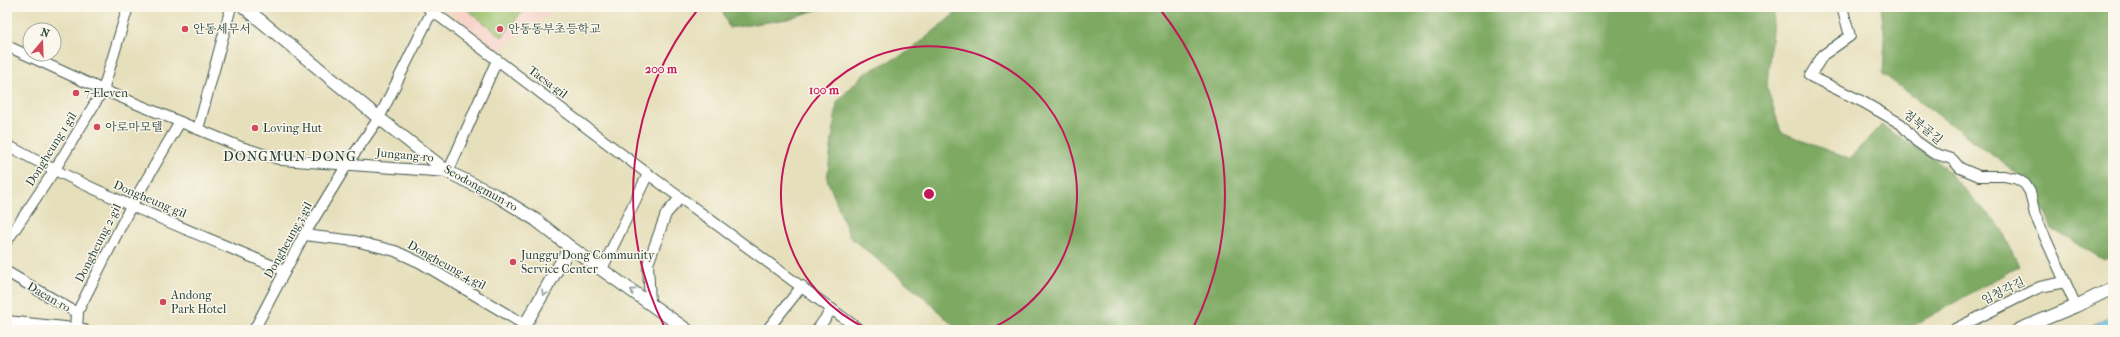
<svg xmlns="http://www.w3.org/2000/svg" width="2120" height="337" viewBox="0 0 2120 337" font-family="'IM FELL French Canon','Noto Serif KR',serif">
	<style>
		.built { fill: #f7d1c8 }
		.green { fill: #9cc36f; stroke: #5e8052 }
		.forest { fill: #7da962; stroke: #4e734b }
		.water { fill: #63b9e0; stroke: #417b8a }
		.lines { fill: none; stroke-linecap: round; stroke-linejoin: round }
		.minor-casing { stroke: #3d5548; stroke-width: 12 }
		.tertiary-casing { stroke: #3d5548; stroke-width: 14 }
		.minor { stroke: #fff; stroke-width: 10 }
		.tertiary { stroke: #fff; stroke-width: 12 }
		.oneway { stroke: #8f9e9a }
		.ring { fill: none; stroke: #c2185b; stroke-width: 2 }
		.poi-dot { fill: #d1495b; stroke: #fbf7ec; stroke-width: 1.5 }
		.labels { text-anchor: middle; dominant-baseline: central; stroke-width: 3; stroke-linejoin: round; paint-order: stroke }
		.poi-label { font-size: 12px; fill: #1f3d34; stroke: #fbf7ec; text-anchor: start }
		.street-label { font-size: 12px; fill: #1f3d34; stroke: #fbf7ec }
		.quarter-label { font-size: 14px; letter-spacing: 1px; fill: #1f3d34; stroke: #fbf7ec }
		.centre { fill: #c2185b; stroke: #fbf7ec; stroke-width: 2 }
		.ring-label { font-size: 12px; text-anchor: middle; font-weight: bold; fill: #c2185b; stroke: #fbf7ec; stroke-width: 3; stroke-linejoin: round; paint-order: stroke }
	</style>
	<rect width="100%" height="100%" fill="#fbf7ec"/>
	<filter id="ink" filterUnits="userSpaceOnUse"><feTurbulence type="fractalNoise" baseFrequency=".025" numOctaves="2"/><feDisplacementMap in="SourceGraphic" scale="8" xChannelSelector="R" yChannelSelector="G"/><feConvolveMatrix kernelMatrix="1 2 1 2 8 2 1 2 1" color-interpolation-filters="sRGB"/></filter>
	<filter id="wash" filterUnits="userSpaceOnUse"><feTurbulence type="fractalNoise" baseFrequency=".012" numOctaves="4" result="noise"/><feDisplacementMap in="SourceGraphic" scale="16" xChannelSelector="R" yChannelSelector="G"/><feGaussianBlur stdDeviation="0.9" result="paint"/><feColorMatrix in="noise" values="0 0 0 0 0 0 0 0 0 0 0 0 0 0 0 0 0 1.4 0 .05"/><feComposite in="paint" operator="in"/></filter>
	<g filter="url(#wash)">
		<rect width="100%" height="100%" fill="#e6dfbb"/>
		<polygon class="built" points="443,7 559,7 498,51"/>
		<polygon class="green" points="464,7 526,7 502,37"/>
		<g class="forest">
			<polygon points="721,7 825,7 788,19 729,28"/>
			<polygon points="953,7 1774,7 1767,87 1781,132 1849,159 1881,125 1939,162 2001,228 2019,266 1906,330 957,330 925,298 850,237 827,179 837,102 865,73 910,51 959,10"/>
			<polygon points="1881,7 2113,7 2113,255 2104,260 2052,229 2034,186 1883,74 1885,40"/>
		</g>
		<polygon class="water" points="2113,315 2113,330 2085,330"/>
	</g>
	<g filter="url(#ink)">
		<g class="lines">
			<defs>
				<g id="minor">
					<polyline points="427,7 648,174 860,330"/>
					<polyline points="1842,7 1850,36 1823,55 1810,76 1863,102 1901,124 1916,141 1933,153 1952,159 1960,168 1979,176 2004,176 2017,179 2025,184 2030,192 2035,215 2076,306"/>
					<polyline points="7,46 103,90 241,147 282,160 448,172 497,60"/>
					<polyline points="198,129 231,7"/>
					<path d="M7,145C96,194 191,231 285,271"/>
					<polyline points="304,235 355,241 395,251 421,263 525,325"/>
					<polyline points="7,241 54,171 103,90 128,7"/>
					<polyline points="602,269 648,174"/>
					<polyline points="7,272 77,313 131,206 180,122"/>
					<polyline points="650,303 648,264 666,214 680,198"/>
					<polyline points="254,330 304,235 348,163 379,118 432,11"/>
					<polyline points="767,330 802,286"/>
					<polyline points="817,330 832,309"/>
					<polyline points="1953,330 2040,287 2065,282"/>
				</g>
				<g id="tertiary">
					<polyline points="244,7 379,118 448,172 499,197 536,220 570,247 687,330"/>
					<polyline points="7,322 83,330"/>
					<polyline points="76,330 77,313"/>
					<polyline points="522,330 570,247"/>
					<polyline points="2018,330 2076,306 2113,288"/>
				</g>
			</defs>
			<use href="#minor" class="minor-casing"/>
			<use href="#tertiary" class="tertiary-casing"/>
			<use href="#minor" class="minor"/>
			<use href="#tertiary" class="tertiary"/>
		</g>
		<defs><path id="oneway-chevron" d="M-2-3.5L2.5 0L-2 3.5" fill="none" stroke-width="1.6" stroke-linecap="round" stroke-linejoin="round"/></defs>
		<g class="oneway">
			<use href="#oneway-chevron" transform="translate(633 291) rotate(-146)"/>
			<use href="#oneway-chevron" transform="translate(544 293) rotate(120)"/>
		</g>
	</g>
	<g class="ring">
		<path d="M870 330A148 148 0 1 1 988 330"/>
		<path d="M665 328A296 296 0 0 1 699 8M1159 8A296 296 0 0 1 1193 328"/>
	</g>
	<g class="poi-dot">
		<circle cx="185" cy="29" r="4"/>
		<circle cx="500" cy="29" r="4"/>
		<circle cx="76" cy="93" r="4"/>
		<circle cx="97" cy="127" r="4"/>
		<circle cx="255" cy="128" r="4"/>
		<circle cx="513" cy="262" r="4"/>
		<circle cx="163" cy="302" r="4"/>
	</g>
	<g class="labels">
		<g class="poi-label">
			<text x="193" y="29">안동세무서</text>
			<text x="508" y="29">안동동부초등학교</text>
			<text x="84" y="93">7-Eleven</text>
			<text x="105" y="127">아로마모텔</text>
			<text x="263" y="128">Loving Hut</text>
			<text x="521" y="255">Junggu Dong Community<tspan x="521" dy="14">Service Center</tspan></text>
			<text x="171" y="295">Andong<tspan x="171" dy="14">Park Hotel</tspan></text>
		</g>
		<g class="street-label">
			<text transform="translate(548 82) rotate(37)">Taesa-gil</text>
			<text transform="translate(1923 127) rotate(39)">점북골길</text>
			<text transform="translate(51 149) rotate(-58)">Dongheung 1-gil</text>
			<text transform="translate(405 155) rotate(5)">Jungang-ro</text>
			<text transform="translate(481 188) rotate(29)">Seodongmun-ro</text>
			<text transform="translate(150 199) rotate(23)">Dongheung-gil</text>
			<text transform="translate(288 240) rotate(-61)">Dongheung 3-gil</text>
			<text transform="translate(98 243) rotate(-63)">Dongheung 2-gil</text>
			<text transform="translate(447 265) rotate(29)">Dongheung 4-gil</text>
			<text transform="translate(2003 291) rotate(-26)">임청각길</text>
			<text transform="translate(49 297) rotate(30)">Daean-ro</text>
		</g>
		<g class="quarter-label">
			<text x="290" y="156">DONGMUN-DONG</text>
		</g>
	</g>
	<circle cx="929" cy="194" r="6" class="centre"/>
	<g class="ring-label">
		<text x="661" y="73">200 m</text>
		<text x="824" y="94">100 m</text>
	</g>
	<rect width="2120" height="337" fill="none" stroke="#fbf7ec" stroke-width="24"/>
	<g transform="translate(42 42) rotate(19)"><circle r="19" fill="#fbf7ec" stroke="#a3ada2"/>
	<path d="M0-3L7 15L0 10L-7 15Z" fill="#d1495b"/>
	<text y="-6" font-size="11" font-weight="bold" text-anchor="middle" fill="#1f3d34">N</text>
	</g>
</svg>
